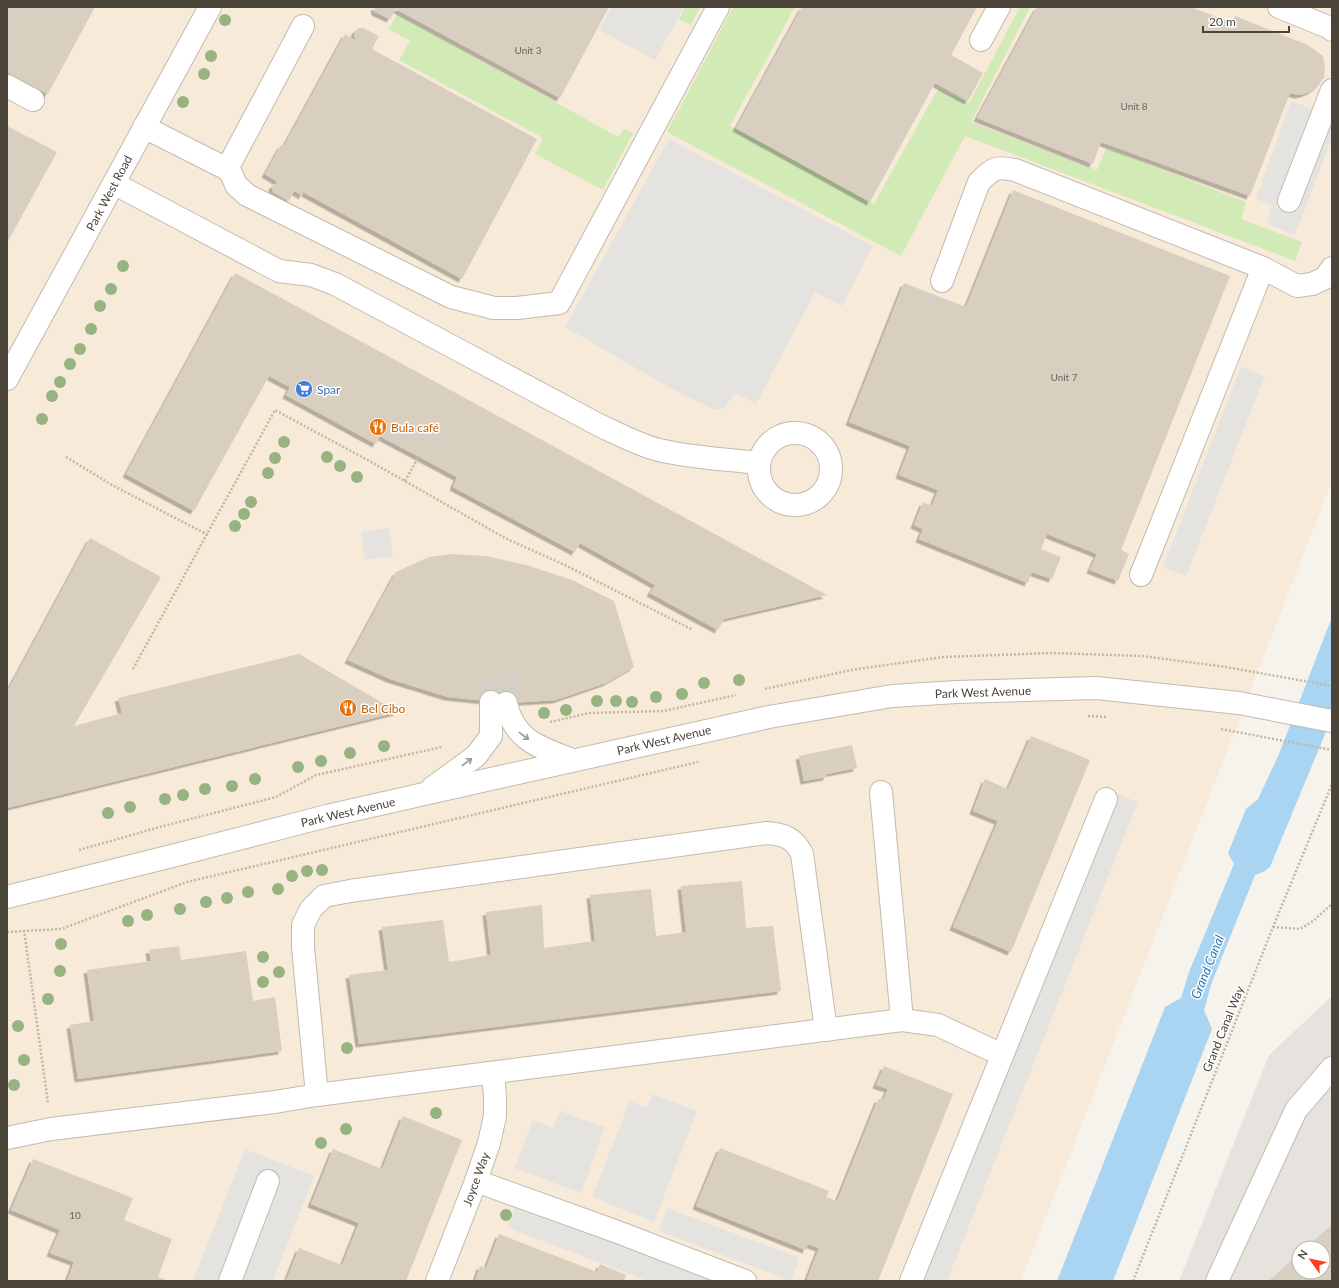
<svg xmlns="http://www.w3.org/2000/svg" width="1339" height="1288" viewBox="0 0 1339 1288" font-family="Lato,sans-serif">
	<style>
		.commercial { fill: #f7ead8 }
		.industrial { fill: #e6e2dd; fill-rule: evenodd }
		.green { fill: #d2eab5 }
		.parking { fill: #e5e3e0 }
		.water { fill: #a9d4f2 }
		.building { fill: #d8cfc1; filter: url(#shadow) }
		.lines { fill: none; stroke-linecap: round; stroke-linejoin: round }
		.minor-tunnel { stroke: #d4d0c8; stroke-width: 22; stroke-dasharray: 22 11; stroke-linecap: butt }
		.minor-casing { stroke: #c2bbae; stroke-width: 24 }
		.path { stroke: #c4b79f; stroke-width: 2.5; stroke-dasharray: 2 2; stroke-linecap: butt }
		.minor { stroke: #fff; stroke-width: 22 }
		.tree { fill: #97b381 }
		.oneway { stroke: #9c9892 }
		.labels { text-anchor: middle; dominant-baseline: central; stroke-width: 3; stroke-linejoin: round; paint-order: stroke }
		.number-label { font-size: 10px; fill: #6e675b }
		.street-label { font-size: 12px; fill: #4b4439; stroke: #fff }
		.shop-label { font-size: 12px; fill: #366cbe; stroke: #fff; text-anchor: start }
		.food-label { font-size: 12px; fill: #c56008; stroke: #fff; text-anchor: start }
		.water-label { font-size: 13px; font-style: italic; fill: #2e7ab2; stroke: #fff }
	</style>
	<defs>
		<filter id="shadow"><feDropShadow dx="-3.5" dy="3.5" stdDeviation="0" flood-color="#0004"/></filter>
	</defs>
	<rect width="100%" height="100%" fill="#f6f3ec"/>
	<polygon class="commercial" points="7,7 1332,7 1332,481 1021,1281 7,1281"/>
	<path class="industrial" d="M1332,996V1281H1179L1269,1055ZM1299,1248H1323V1272H1299Z"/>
	<g class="green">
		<polygon points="685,7 700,7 691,25 679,19"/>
		<polygon points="733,7 795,7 730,126 874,204 938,89 969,103 1020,7 1030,7 971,122 1097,170 1106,148 1246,202 1241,219 1302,242 1295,261 965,136 901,256 667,132"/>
		<polygon points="397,14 618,137 624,129 633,133 603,190 535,154 543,138 399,60 410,41 389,29"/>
	</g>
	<g class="parking">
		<polygon points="612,7 684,7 655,60 599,30"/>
		<polygon points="1291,101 1332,116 1332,138 1295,235 1267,224 1272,205 1256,199"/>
		<polygon points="669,139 873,246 842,306 815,292 756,404 736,393 723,409 715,410 672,389 565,327"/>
		<polygon points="1241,367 1265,376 1186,576 1163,567"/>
		<polygon points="389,528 393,556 365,560 361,532"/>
		<polygon points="1115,793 1138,802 947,1281 921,1281"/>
		<polygon points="652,1094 697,1111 654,1222 592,1197 630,1101 647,1108"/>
		<polygon points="560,1111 605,1127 581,1193 515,1168 533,1120 553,1128"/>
		<polygon points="245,1149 314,1176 273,1281 193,1281"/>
		<polygon points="516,1205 717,1281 648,1281 508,1228"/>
		<polygon points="667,1208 799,1258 791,1281 659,1231"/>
	</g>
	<polygon class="water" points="1332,617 1332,717 1270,867 1265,871 1255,875 1212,982 1204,1010 1212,1029 1113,1281 1057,1281 1165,1007 1181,998 1189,972 1234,864 1228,853 1246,809 1258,799 1279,754"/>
	<g class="building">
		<polygon points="7,7 95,7 48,94 7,72"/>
		<polygon points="374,7 609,7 560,98 396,9 390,19 375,12"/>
		<polygon points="802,7 977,7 951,55 983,73 968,101 935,83 870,202 736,128"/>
		<polygon points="1037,7 1191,7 1232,23 1235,16 1308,45 1323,56 1325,66 1324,77 1318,86 1311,91 1304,94 1298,95 1290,93 1250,196 1101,142 1093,164 977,118"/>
		<polygon points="358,28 363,28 379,36 372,49 537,139 462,279 303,192 303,196 294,191 289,201 273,192 272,186 278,182 265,174 281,145 284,146 345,34 356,41 354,35 355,31"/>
		<polygon points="7,126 57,152 7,243"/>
		<polygon points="1013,190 1230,276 1121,550 1129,554 1118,581 1090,570 1097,554 1047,534 1041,549 1061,557 1052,579 1032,572 1028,583 919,539 923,529 914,525 923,502 932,506 938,490 899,475 910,446 849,422 904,283 966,307"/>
		<polygon points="235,273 827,595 724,619 718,630 650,593 655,585 580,543 575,552 453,487 457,477 380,436 376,444 286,395 290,387 269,376 194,511 126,474"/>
		<polygon points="90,538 161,577 74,726 122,713 118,698 299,654 398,712 7,808 7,692"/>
		<polygon points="451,554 486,556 526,565 572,580 614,601 634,667 606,683 556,700 506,703 448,697 390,679 348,660 396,572 429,557"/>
		<polygon points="1031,736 1090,760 1011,952 953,927 998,821 973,811 985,779 1008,789"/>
		<polygon points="852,745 857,768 827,774 827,777 804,781 799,756"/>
		<polygon points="742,881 746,928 773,926 781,991 359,1044 349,975 388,970 382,927 443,920 449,962 491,955 486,912 542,905 544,948 595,941 590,895 651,889 656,936 686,932 681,886"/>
		<polygon points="179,946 181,960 246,951 253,1001 275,997 282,1051 78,1079 70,1025 94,1021 87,970 151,961 149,950"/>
		<polygon points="884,1066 953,1094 878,1281 811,1281 807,1279 819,1248 808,1244 806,1250 696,1206 720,1148 829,1191 826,1197 837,1201 878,1099 883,1100 888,1089 876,1085"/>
		<polygon points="403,1116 462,1140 406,1281 286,1281 299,1248 342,1265 359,1223 311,1204 333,1149 382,1169"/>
		<polygon points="33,1159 133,1198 124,1220 172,1239 158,1277 169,1281 67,1281 74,1262 50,1253 60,1230 11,1210"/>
		<polygon points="1332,1225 1332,1281 1269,1281 1299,1254 1299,1272 1323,1272 1323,1248 1306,1248"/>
		<polygon points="499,1234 597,1272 600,1264 626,1275 624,1281 475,1281 480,1266 486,1268"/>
	</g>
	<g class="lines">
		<polyline class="minor-tunnel" points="491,702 494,680 511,682 506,703"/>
		<defs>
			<g id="minor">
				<polyline points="1279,7 1328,27 1332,30"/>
				<polyline points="981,40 999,7"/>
				<polyline points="7,86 33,100"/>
				<polyline points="144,127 227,169 303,26"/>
				<polyline points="227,169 232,175 236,185 247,195 451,297 494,308 517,308 559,303 718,7"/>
				<path d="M115,184L279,271L311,275L335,284L597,424C616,433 638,445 659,450C692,458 725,459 759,463"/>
				<polyline points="1289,201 1332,90"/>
				<path d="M942,281L979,182C994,168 995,166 1015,170L1263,268"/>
				<polyline points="7,379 210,7"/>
				<circle cx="795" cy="469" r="36"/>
				<polyline points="1141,575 1263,268 1297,286 1312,284 1325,278 1332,268"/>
				<path d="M506,703C514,741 540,747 572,760"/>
				<polyline points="432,788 476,756 491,736 491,702"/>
				<polyline points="881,792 902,1020"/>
				<polyline points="7,897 176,855 327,816 424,794 769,717 892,696 957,692 1096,688 1239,703 1332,721"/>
				<path d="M317,1095L303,947V925L311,909L324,896L350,891L766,833C784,834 794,838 802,854L826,1030"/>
				<polyline points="7,1138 51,1129 275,1102 317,1095 902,1020 938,1025 1002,1055"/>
				<polyline points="476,1181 615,1231 745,1281"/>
				<polyline points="230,1281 268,1181"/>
				<polyline points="437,1281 476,1181 489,1143 495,1116 495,1097 493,1073"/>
				<polyline points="911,1281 1106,799"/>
				<polyline points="1217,1281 1296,1110 1332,1068"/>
			</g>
		</defs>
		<use href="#minor" class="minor-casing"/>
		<g class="path">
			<polyline points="66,457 112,485 208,535"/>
			<polyline points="405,481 419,456"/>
			<polyline points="133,669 275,410 373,463 505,538 567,566 693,630"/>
			<polyline points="765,689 851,670 943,657 1052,653 1142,656 1226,667 1332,686"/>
			<polyline points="1088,716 1107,717"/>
			<polyline points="550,722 589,713 664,711 736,695"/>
			<polyline points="1221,729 1332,750"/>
			<polyline points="79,850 167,825 276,797 316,775 442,747"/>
			<polyline points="1273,927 1300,929 1313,921 1332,904"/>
			<polyline points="24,930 48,1103"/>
			<polyline points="7,932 61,929 187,882 698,762"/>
			<polyline points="1133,1281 1273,927 1332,784"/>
		</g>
		<use href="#minor" class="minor"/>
	</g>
	<g class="tree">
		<circle cx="225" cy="20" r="6"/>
		<circle cx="211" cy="56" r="6"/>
		<circle cx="204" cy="74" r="6"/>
		<circle cx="183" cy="102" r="6"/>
		<circle cx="123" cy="266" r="6"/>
		<circle cx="111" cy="289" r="6"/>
		<circle cx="100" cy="306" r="6"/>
		<circle cx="91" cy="329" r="6"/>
		<circle cx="80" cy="349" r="6"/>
		<circle cx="70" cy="364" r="6"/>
		<circle cx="60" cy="382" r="6"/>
		<circle cx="52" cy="396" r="6"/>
		<circle cx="42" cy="419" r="6"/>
		<circle cx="284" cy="442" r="6"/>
		<circle cx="327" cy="457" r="6"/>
		<circle cx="275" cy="458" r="6"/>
		<circle cx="340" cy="466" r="6"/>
		<circle cx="268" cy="473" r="6"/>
		<circle cx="357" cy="477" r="6"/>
		<circle cx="251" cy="502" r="6"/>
		<circle cx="244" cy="514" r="6"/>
		<circle cx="235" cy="526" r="6"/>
		<circle cx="739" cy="680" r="6"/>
		<circle cx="704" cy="683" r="6"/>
		<circle cx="682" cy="694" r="6"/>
		<circle cx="656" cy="697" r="6"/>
		<circle cx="597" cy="701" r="6"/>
		<circle cx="616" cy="701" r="6"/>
		<circle cx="632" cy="702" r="6"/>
		<circle cx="566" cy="710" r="6"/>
		<circle cx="544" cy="713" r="6"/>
		<circle cx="384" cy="746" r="6"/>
		<circle cx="350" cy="753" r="6"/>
		<circle cx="321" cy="761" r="6"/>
		<circle cx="298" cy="767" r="6"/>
		<circle cx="255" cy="779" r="6"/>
		<circle cx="232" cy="786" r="6"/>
		<circle cx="205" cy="789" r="6"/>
		<circle cx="183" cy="795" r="6"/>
		<circle cx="165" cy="799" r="6"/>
		<circle cx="130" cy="807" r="6"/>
		<circle cx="108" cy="813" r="6"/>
		<circle cx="322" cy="870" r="6"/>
		<circle cx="307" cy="871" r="6"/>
		<circle cx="292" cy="876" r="6"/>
		<circle cx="278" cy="889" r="6"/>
		<circle cx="248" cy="892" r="6"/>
		<circle cx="227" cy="898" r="6"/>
		<circle cx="206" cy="902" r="6"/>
		<circle cx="180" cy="909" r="6"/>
		<circle cx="147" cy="915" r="6"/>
		<circle cx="128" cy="921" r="6"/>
		<circle cx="61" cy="944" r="6"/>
		<circle cx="263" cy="957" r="6"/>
		<circle cx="60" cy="971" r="6"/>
		<circle cx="279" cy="972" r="6"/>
		<circle cx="263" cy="982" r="6"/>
		<circle cx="48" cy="999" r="6"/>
		<circle cx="18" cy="1026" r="6"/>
		<circle cx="347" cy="1048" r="6"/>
		<circle cx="24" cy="1060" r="6"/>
		<circle cx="14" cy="1085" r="6"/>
		<circle cx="436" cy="1113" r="6"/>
		<circle cx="346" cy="1129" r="6"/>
		<circle cx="321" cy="1143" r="6"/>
		<circle cx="506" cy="1215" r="6"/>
	</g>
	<defs><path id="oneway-shaft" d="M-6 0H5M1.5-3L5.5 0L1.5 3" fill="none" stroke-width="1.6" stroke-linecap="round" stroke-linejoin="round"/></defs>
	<g class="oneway">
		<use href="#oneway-shaft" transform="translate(524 736) rotate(37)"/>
		<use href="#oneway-shaft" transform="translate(467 762) rotate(-37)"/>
	</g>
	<defs>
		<symbol id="supermarket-disc" viewBox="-11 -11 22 22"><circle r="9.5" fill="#3f7fe0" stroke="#fff"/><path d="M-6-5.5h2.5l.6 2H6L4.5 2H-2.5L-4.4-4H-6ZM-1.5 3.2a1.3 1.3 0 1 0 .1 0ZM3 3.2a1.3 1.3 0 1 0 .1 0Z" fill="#fff"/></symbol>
		<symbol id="restaurant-disc" viewBox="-11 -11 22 22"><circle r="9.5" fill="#e8710a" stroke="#fff"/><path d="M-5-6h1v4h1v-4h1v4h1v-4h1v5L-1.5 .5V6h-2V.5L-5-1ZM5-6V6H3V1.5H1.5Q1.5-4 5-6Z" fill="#fff"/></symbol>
	</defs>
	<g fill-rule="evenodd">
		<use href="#supermarket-disc" x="294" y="379" width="20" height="20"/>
		<use href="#restaurant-disc" x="368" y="417" width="20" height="20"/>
		<use href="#restaurant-disc" x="338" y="698" width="20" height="20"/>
	</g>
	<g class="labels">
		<g class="number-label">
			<text x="528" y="50">Unit 3</text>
			<text x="1134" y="106">Unit 8</text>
			<text x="1064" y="377">Unit 7</text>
			<text x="75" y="1215">10</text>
		</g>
		<g class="street-label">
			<text transform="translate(109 193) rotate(-62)">Park West Road</text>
			<text transform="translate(983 692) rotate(-2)">Park West Avenue</text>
			<text transform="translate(664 740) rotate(-13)">Park West Avenue</text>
			<text transform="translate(348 812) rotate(-13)">Park West Avenue</text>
			<text transform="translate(1223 1029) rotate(-68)">Grand Canal Way</text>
			<text transform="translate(476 1179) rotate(-70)">Joyce Way</text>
		</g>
		<g class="shop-label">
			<text x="317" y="389">Spar</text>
		</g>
		<g class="food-label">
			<text x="391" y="427">Bula café</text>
			<text x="361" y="708">Bel Cibo</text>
		</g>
		<g class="water-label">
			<text transform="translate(1207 967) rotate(-68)">Grand Canal</text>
		</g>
	</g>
	<rect width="1339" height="1288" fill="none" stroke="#4b4439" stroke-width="16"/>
	<g transform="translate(1311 1260) rotate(303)"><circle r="19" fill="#ffffff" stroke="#b7b4b0"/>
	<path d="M0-3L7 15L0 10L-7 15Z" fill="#fc3f1d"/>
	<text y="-6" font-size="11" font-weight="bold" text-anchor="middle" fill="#4b4439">N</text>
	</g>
	<path d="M1203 26v6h86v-6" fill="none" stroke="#4b4439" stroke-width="2"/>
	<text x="1209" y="26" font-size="12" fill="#4b4439" stroke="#ffffff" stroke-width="3" paint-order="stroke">20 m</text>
</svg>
